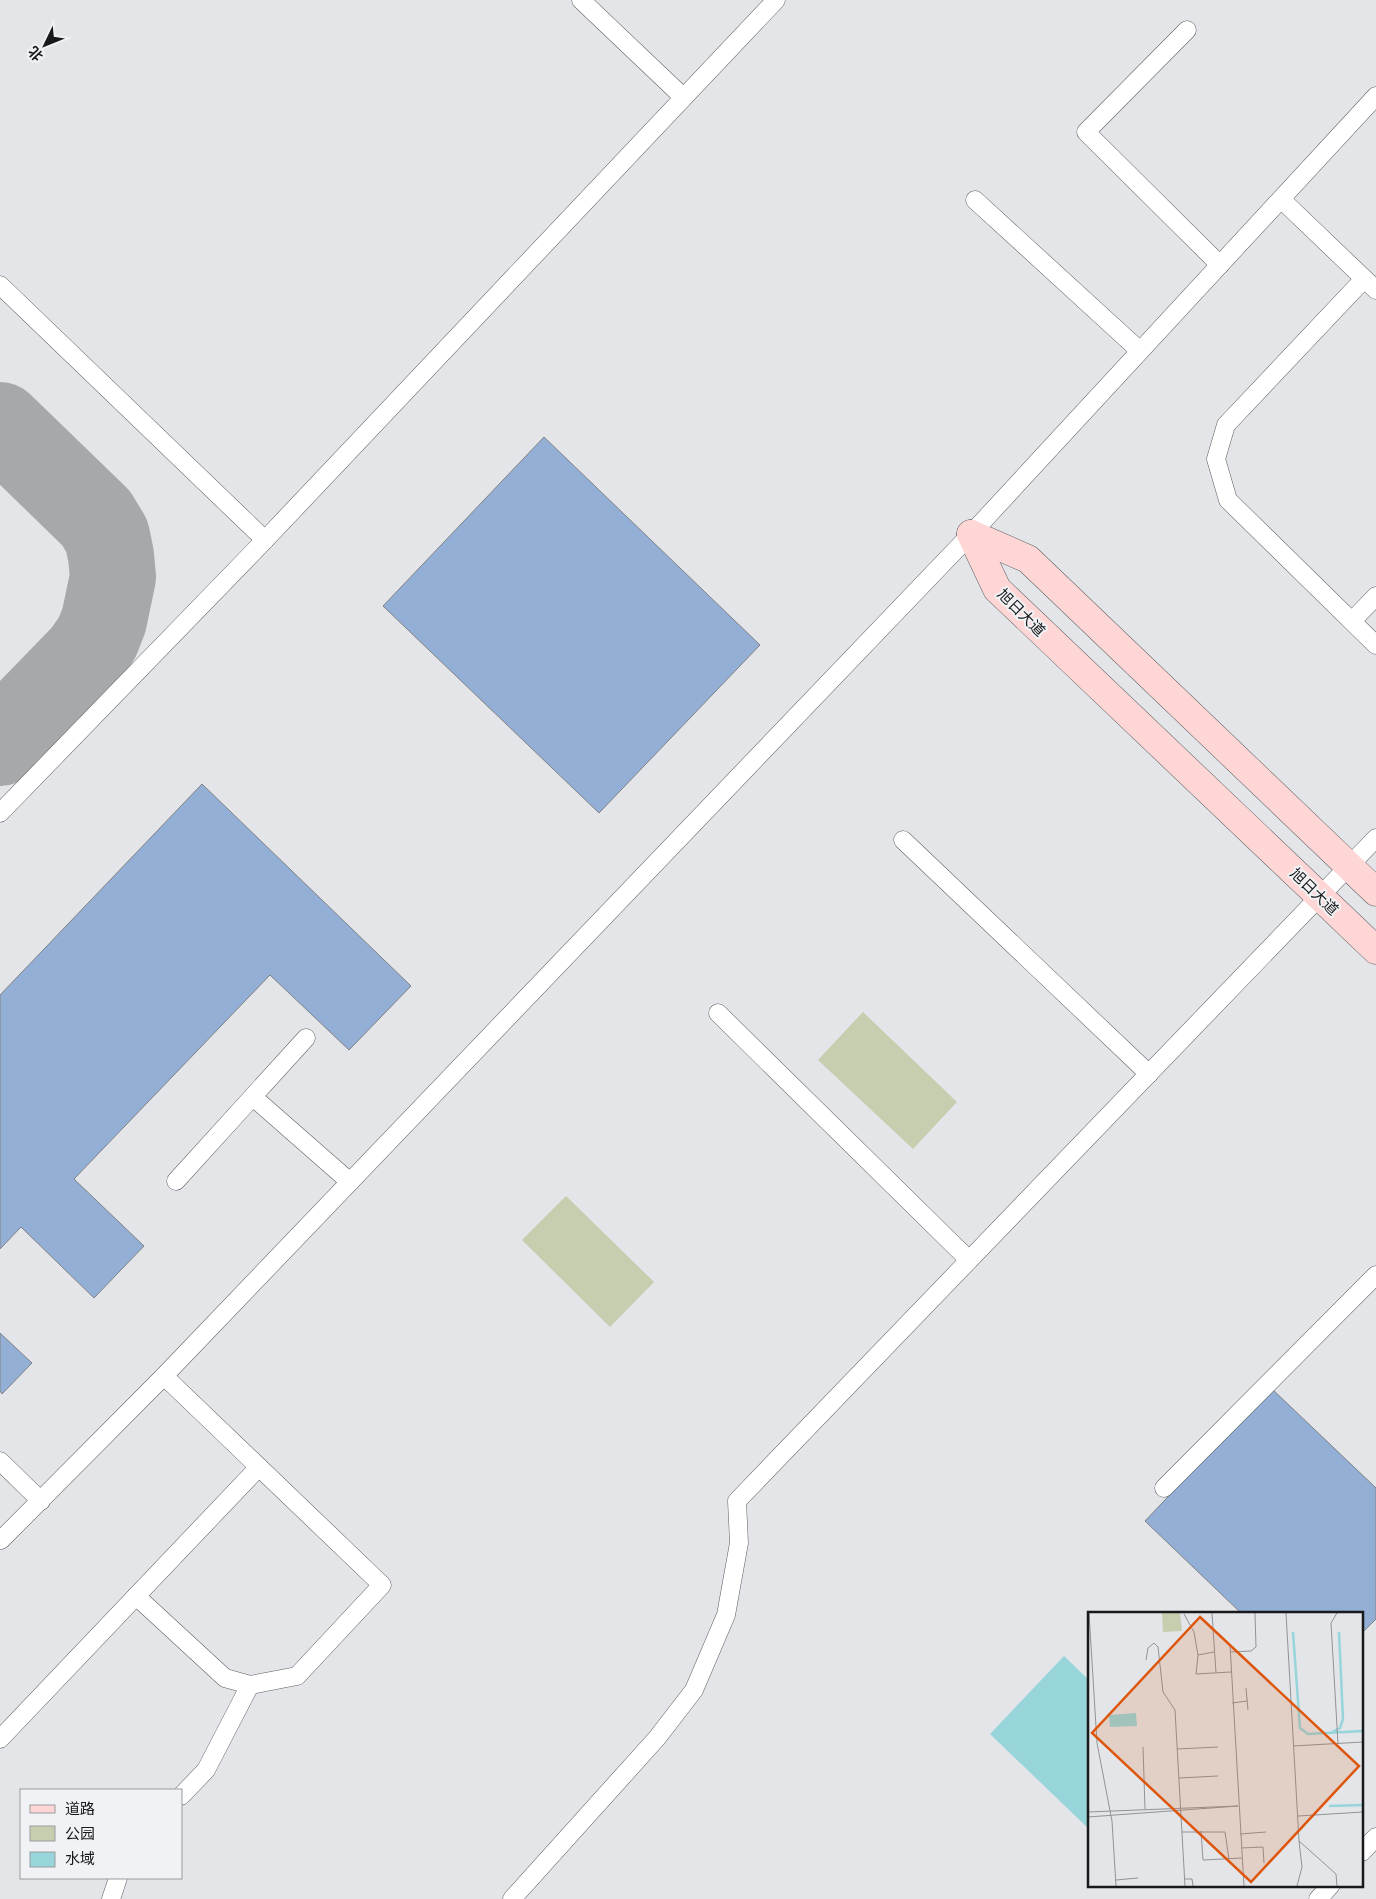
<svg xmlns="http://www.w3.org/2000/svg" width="1376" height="1899" viewBox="0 0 1376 1899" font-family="Lato,'Noto Sans SC',sans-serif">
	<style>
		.green { fill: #c6ceaf }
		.water { fill: #98d5db }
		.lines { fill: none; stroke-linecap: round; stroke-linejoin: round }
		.taxiway { stroke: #a6a8aa; stroke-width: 86 }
		.building { fill: #94afd5; stroke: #808284 }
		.service-casing { stroke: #5d5f61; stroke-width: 19 }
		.secondary-casing { stroke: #5d5f61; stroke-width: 29 }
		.service { stroke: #fff; stroke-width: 18 }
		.secondary { stroke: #fed6d5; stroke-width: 28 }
		.labels { text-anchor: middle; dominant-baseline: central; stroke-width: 4; stroke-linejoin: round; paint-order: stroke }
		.street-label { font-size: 15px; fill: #18191a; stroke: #f1f2f5 }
		.inset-river { fill: none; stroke: #98d5db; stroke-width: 2.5 }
		.inset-road { fill: none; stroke: #929396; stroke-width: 1 }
		.view { fill: #de560d; fill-opacity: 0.15; stroke: #de560d; stroke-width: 2.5 }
		.inset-edge { fill: none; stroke: #18191a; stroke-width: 2.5 }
	</style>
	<rect width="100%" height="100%" fill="#e3e5e8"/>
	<g class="green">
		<polygon points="863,1012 957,1102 913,1149 818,1060"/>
		<polygon points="566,1196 654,1282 610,1327 522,1240"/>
	</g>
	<polygon class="water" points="1064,1656 1090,1681 1090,1830 990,1734"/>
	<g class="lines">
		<polyline class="taxiway" points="0,425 96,518 107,536 111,556 113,577 104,620 97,638 85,655 0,743"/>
	</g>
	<g class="building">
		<polygon points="544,437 760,645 599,813 383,606"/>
		<polygon points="202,784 411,986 349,1050 270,975 74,1179 144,1246 94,1298 21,1227 0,1249 0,995"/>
		<polygon points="0,1333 32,1363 2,1394 0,1391"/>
		<polygon points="1271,1388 1376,1488 1376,1619 1362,1633 1362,1613 1241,1613 1145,1521"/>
	</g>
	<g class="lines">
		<defs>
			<g id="service">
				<polyline points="581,0 683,97"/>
				<polyline points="1187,30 1086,132 1220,265"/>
				<polyline points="1281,199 1376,290"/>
				<polyline points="975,200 1140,351"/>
				<polyline points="1364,279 1226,425 1216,459 1228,500 1376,645"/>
				<polyline points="0,285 265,540"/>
				<polyline points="1352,621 1376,596"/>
				<polyline points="0,813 265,540 776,0"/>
				<polyline points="903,840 1149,1074"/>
				<polyline points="718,1013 969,1260"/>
				<polyline points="253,1097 350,1182"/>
				<polyline points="176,1181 306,1038"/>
				<polyline points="0,1461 41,1501"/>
				<polyline points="1164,1488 1376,1275"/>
				<polyline points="1,1540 164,1376 971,534 1376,96"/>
				<polyline points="136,1596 225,1678 250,1685 297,1676 382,1585 164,1376"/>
				<polyline points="0,1739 259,1467"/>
				<polyline points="181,1796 206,1770 250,1685"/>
				<polyline points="1362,1852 1376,1837"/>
				<polyline points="111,1899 118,1878"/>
				<polyline points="512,1899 657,1738 694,1690 726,1615 739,1543 737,1501 1376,838"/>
				<polyline points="1318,1899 1331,1885"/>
			</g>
			<g id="secondary">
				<polyline points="971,534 997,589 1376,950"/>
				<polyline points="971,534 1028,559 1376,892"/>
			</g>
		</defs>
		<use href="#service" class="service-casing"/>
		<use href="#secondary" class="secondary-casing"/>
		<use href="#service" class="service"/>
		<use href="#secondary" class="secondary"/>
	</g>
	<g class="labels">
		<g class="street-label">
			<text transform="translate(1022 612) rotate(45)">旭日大道</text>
			<text transform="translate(1315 891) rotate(44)">旭日大道</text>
		</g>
	</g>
	<g transform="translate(1088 1612)">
		<rect width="275" height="275" fill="#e3e5e8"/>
		<path d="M74,1H92L94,19L75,20Z" fill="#c6ceaf"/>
		<path d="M48,101L49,114L22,115L21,103Z" fill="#98d5db"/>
		<path class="inset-river" d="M205,20L212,116L220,122L275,119M244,120L252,116L255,107L251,20M241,194L275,193"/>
		<path class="inset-road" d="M1,1L9,131L24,209L28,274M124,1L128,61M198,1L211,229L248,262L249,274M249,1L243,11L250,132M96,2L106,20L110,43M142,33L156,274M126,40L110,43L108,62L143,60M142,40L163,39L168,35L167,1M58,48L60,36L66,31L70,35L75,80L87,98L97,274M158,76L160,98M144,91L159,89M205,134L275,130M55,135L57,197M89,137L130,135M91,166L130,164M0,200L150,194M210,204L275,200M0,205L150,194M113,219L115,248L154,246M94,220H137L141,247M152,222L178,220M153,236L175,235L176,251M96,267H104L105,274M28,268L50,266M209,274L214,255L211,229"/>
		<path class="view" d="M112,5L271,154L163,270L4,121Z"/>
		<rect width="275" height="275" class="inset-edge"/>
	</g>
	<rect x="20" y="1789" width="162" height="90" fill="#f1f2f5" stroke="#9a9b9d"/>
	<rect x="30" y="1805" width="25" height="8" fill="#fed6d5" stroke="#9a9b9d"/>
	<text x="65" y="1814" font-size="15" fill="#18191a">道路</text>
	<rect x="30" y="1826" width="25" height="15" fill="#c6ceaf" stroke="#9a9b9d"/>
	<text x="65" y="1839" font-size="15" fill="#18191a">公园</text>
	<rect x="30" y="1852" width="25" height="15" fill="#98d5db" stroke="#9a9b9d"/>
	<text x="65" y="1864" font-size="15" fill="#18191a">水域</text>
	<g transform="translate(45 45) rotate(227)" stroke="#f1f2f5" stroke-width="4" paint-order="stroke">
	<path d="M0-4L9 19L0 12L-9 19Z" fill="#18191a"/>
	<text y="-8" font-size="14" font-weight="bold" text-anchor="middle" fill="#18191a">北</text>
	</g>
</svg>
